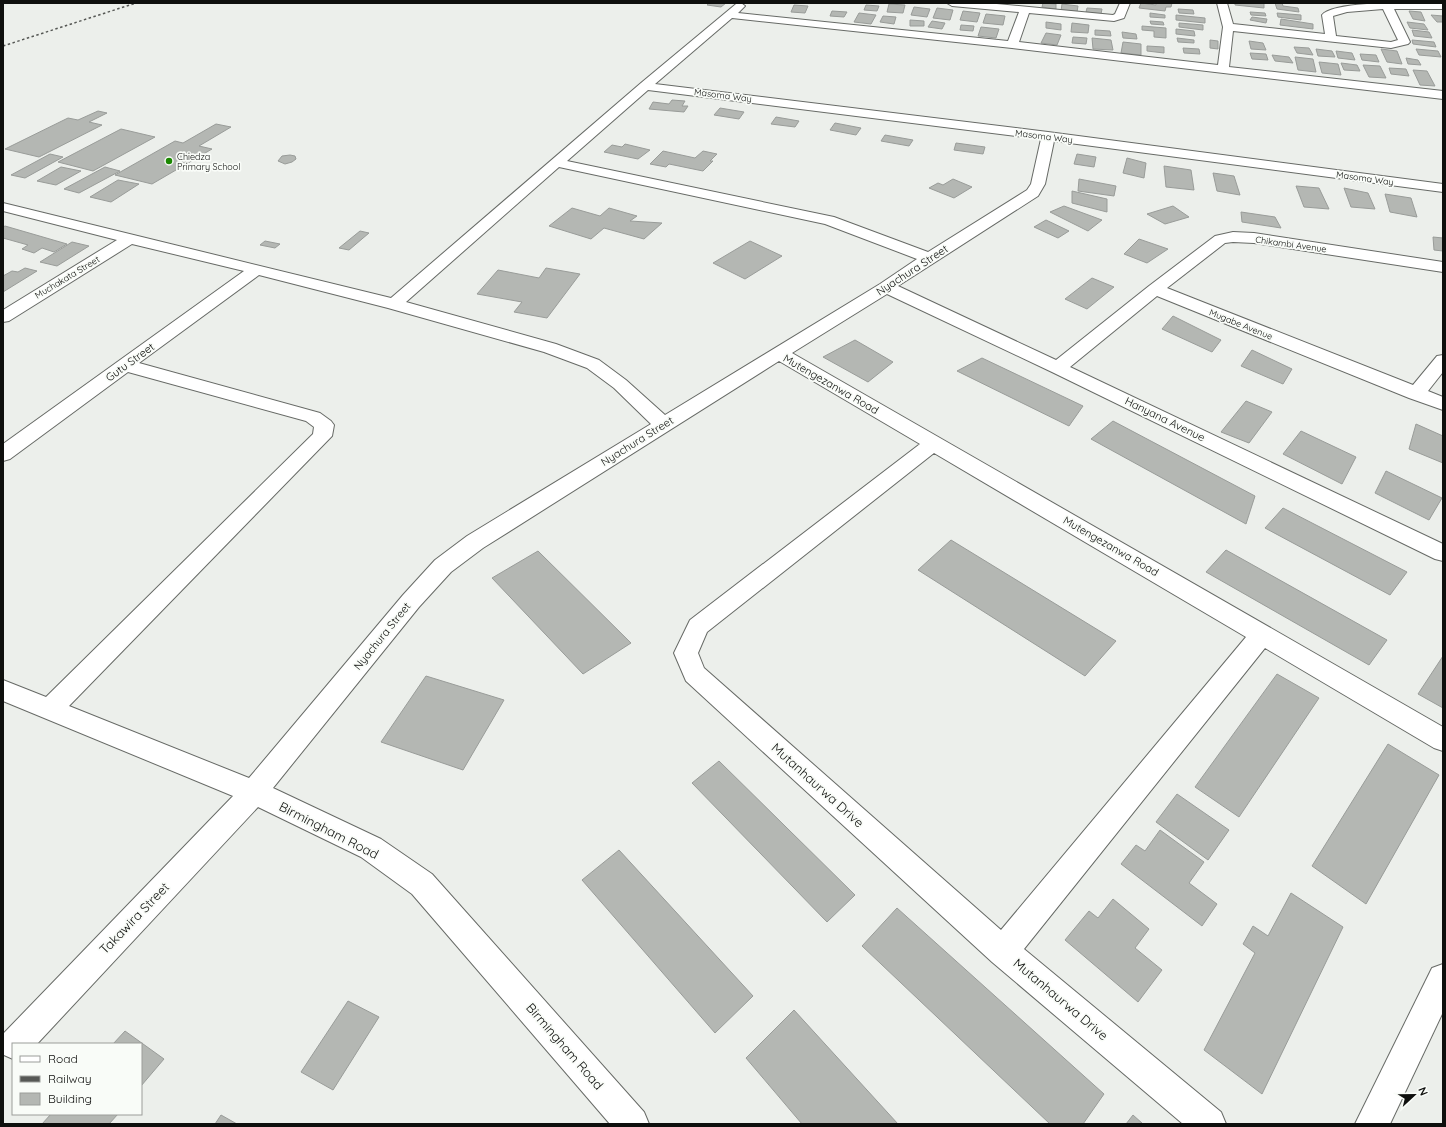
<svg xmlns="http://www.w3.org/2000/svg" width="1446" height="1127" viewBox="0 0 1446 1127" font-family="Quicksand,sans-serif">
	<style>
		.building { fill: #b4b7b3; stroke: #999c99 }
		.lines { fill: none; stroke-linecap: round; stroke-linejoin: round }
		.minor-casing { stroke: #676a66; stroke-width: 2 }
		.minor { fill: #fff; fill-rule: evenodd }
		.rail { stroke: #565855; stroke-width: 1.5; stroke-dasharray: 2.5 2.5; stroke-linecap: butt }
		.poi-dot { fill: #1b8802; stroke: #f9fcf8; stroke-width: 1.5 }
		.labels { text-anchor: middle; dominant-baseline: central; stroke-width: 3.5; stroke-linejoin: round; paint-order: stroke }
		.far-street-label { font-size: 9px; fill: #0e0f0d; stroke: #f9fcf8 }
		.far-poi-label { font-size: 9px; fill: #0e0f0d; stroke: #f9fcf8; text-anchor: start }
		.street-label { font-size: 11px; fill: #0e0f0d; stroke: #f9fcf8 }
		.near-street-label { font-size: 13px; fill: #0e0f0d; stroke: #f9fcf8 }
	</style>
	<rect width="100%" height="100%" fill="#ecefeb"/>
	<g class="building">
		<polygon points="709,3 726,3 721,7 707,5"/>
		<polygon points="1043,3 1056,4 1056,9 1042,7"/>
		<polygon points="1141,3 1156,5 1156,3 1172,3 1171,7 1166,7 1165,11 1139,8"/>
		<polygon points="1235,3 1264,3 1264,8 1235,5"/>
		<polygon points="1275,3 1282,3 1283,6 1298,8 1299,12 1277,9"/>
		<polygon points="889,4 905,5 903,13 887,12"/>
		<polygon points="1062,4 1078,6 1077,12 1061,11"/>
		<polygon points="794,5 808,6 805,13 791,12"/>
		<polygon points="866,5 879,6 877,11 864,10"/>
		<polygon points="914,7 930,9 927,17 911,15"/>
		<polygon points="937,8 953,10 950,20 933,18"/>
		<polygon points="1087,8 1102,9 1101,14 1086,12"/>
		<polygon points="1178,9 1193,10 1194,14 1179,13"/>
		<polygon points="832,11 847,12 844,17 830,16"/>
		<polygon points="963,11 980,13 977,22 960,20"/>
		<polygon points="1409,11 1421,12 1425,21 1413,19"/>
		<polygon points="1250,12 1265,13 1266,16 1251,15"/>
		<polygon points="859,13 876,15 871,24 854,22"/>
		<polygon points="1150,13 1165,15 1165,18 1150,17"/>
		<polygon points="1277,13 1301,15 1301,20 1278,17"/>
		<polygon points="986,14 1005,16 1003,25 983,23"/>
		<polygon points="1176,15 1205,18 1205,23 1176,20"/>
		<polygon points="1431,15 1443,16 1443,22 1437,22"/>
		<polygon points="883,16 896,17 894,24 880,22"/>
		<polygon points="1252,17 1267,19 1266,23 1250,20"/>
		<polygon points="1281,19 1313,24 1313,29 1280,25"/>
		<polygon points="910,20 924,21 924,26 910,26"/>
		<polygon points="932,21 945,23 942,29 928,27"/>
		<polygon points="1150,21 1163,22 1164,25 1151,24"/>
		<polygon points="1046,22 1061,24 1061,30 1046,28"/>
		<polygon points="1407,22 1424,24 1428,30 1410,28"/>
		<polygon points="1072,23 1089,25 1088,33 1071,32"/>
		<polygon points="1179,23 1203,25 1203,30 1179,27"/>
		<polygon points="961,25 974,26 973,31 960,30"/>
		<polygon points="1142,26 1166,28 1166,38 1154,37 1154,31 1142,30"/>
		<polygon points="981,27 999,29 996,38 978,36"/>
		<polygon points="1176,29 1194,31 1195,36 1176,34"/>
		<polygon points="1095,30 1110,31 1111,36 1095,35"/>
		<polygon points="1412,30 1429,32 1432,38 1414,36"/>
		<polygon points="1122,32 1136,34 1137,39 1123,38"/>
		<polygon points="1046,33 1061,35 1057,45 1041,43"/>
		<polygon points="1073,37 1087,38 1086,44 1072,43"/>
		<polygon points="1092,38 1111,40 1113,50 1093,49"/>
		<polygon points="1177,38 1194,40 1194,43 1178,42"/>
		<polygon points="1210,40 1218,41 1218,49 1210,48"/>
		<polygon points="1412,40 1434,42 1436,47 1413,44"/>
		<polygon points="1249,41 1263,43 1266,50 1251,49"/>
		<polygon points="1123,42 1141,44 1141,55 1121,53"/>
		<polygon points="1147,46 1164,47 1164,53 1147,51"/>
		<polygon points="1294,47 1309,48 1313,55 1297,53"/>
		<polygon points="1183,48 1199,49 1200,54 1184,53"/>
		<polygon points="1316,49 1332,51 1335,57 1318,56"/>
		<polygon points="1381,49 1397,51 1402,64 1387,62"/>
		<polygon points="1416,49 1438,51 1441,57 1419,55"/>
		<polygon points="1336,51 1352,53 1355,60 1338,58"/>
		<polygon points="1250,53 1266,54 1268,60 1252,59"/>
		<polygon points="1360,54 1376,55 1379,62 1362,60"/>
		<polygon points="1272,55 1289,57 1293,63 1275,61"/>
		<polygon points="1295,57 1313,59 1316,72 1298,70"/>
		<polygon points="1406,58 1418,60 1421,65 1408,64"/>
		<polygon points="1319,62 1338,64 1341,75 1322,73"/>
		<polygon points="1341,63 1357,65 1360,71 1344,70"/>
		<polygon points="1363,65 1380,66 1386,78 1369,77"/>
		<polygon points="1389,68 1406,69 1409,76 1391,74"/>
		<polygon points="1413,70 1427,71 1435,86 1420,85"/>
		<polygon points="672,100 685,101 682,106 688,106 684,112 649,109 653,102 669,104"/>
		<polygon points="720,108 744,112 739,119 714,115"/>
		<polygon points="98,111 107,113 89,122 102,125 39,157 5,149 68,118 78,120"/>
		<polygon points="776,117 799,121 795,127 771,124"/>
		<polygon points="835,123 861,128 856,135 830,130"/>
		<polygon points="216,124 231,127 199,146 212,149 152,184 115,175 175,141 183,143"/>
		<polygon points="121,129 155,137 93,171 58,162"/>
		<polygon points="885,135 913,140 909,146 881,141"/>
		<polygon points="956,143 985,147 983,154 954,150"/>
		<polygon points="625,144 650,150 638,159 604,152 612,145 622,147"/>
		<polygon points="663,151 695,158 703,151 717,154 710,161 713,161 703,171 669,164 666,167 650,164"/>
		<polygon points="50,154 63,157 25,178 11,175"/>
		<polygon points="1077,154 1096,157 1094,167 1074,164"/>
		<polygon points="290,155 295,156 296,159 292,162 285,164 278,161 282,156"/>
		<polygon points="1127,158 1146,163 1144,178 1123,173"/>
		<polygon points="1164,166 1191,170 1194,190 1166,187"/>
		<polygon points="61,167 81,171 56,185 37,181"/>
		<polygon points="105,167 120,171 79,193 64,189"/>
		<polygon points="1213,173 1234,176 1240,195 1217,191"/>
		<polygon points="953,179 972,187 954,198 929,188 938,183 943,185"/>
		<polygon points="1079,179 1116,186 1114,196 1078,191"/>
		<polygon points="118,180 139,184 111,202 90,197"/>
		<polygon points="1296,186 1319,188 1329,209 1304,207"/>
		<polygon points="1344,188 1368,193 1375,209 1351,207"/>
		<polygon points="1072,191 1107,199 1107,212 1072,203"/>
		<polygon points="1385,194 1411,198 1417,217 1390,212"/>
		<polygon points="1064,206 1102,220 1088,231 1050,212"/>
		<polygon points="1173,206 1189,217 1165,224 1147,214"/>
		<polygon points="572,208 600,216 609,208 637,216 630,221 662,223 644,239 604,228 591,239 549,226"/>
		<polygon points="1241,212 1275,217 1281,228 1242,222"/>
		<polygon points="1046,220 1069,231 1058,238 1034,227"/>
		<polygon points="5,226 67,244 54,252 42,248 34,253 22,249 28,245 3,238 3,227"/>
		<polygon points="360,231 369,233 349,250 339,248"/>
		<polygon points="1433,237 1443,238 1443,251 1434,250"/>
		<polygon points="1139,239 1168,249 1147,263 1124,254"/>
		<polygon points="265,241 280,244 275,248 260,245"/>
		<polygon points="750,241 782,256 745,279 713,263"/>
		<polygon points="72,242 89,246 57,266 40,262"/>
		<polygon points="25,268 37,271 3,292 3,276 12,271 18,272"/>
		<polygon points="546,268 580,274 547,318 514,312 522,302 477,294 498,270 539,278"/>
		<polygon points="1092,278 1114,287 1087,309 1065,299"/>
		<polygon points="1173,316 1221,340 1212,352 1162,329"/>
		<polygon points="855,340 893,362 868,382 823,357"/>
		<polygon points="1252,350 1292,369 1283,384 1241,366"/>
		<polygon points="982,358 1083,406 1069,426 957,371"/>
		<polygon points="1246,401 1272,412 1249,443 1221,432"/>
		<polygon points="1113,421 1255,496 1246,524 1091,439"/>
		<polygon points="1416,424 1443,436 1443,463 1409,449"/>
		<polygon points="1301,431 1356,457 1342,484 1283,454"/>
		<polygon points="1386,471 1442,498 1429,520 1375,493"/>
		<polygon points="1283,508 1407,572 1390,595 1265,528"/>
		<polygon points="951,540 1116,641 1085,676 918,570"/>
		<polygon points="1226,550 1387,640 1369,665 1206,572"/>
		<polygon points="538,551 631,643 583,674 492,578"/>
		<polygon points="1443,656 1443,708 1418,694"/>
		<polygon points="1277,674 1319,698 1239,817 1195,787"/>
		<polygon points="426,676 504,700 463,770 381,742"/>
		<polygon points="1388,744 1439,775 1366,904 1312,866"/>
		<polygon points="719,761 855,895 827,922 692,783"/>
		<polygon points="1177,794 1229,830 1208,860 1156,822"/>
		<polygon points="1160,830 1204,862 1189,883 1217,904 1202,926 1121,864 1136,845 1145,851"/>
		<polygon points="619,850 753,996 715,1033 582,880"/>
		<polygon points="1291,893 1343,927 1262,1094 1204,1050 1255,953 1243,944 1253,926 1268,936"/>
		<polygon points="1113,899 1149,929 1135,948 1162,970 1138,1002 1065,940 1089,911 1098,918"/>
		<polygon points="897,908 1104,1094 1083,1124 1050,1124 862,946"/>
		<polygon points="348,1001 379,1017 333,1090 301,1072"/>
		<polygon points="794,1010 898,1124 802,1124 746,1058"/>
		<polygon points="125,1031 164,1059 141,1086 141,1044 113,1044"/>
		<polygon points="51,1114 118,1114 109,1124 42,1124"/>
		<polygon points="221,1115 237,1124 215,1124"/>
		<polygon points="1133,1115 1143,1124 1126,1124"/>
	</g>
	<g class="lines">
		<defs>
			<g id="minor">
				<path d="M741,3L745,6L738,13L1008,41L1019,12L952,6L947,3H986L1113,15L1115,14L1120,3H1130L1124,18L1114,21L1029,13L1019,42L1218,65L1223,27L1217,3H1227L1233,24L1325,34L1322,15C1334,0 1421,3 1443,3V9H1394L1410,42L1408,44L1391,48L1233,31L1229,67L1443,91V99L1012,48L732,18L655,84L1048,132L1443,184V192L1054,141L1045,184L1038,196L898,286L1056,360L1149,286L1215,236L1233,232L1254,233L1443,262V272L1254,243L1233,242L1225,243L1167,288L1413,385L1437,356L1443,355V372L1428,391L1443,397V410L1409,398L1157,296L1070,367L1443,544V561L1435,559L1052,372L887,294L792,353L1443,727V751L1434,748L1265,648L1024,949L1221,1112L1226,1124H1183L992,962L686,681L674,653L690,620L920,444L779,361L483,548L451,572L419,607L273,788L381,839L432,874L644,1112L649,1124H610L412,894L361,857L258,807L37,1044H13V1059L4,1055V1033L233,796L3,701V680L46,697L313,434L314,427L306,421L128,372L10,459L3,461V444L244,271L132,244L9,321L3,322V310L117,240L3,211V203L391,298L641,83L736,4ZM1383,9L1398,40L1391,42L1336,36L1333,16L1347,12ZM648,90L1041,139L1031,184L1027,190L928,252L834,217L567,161ZM559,167L825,224L917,259L880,284L665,415L626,380L599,360L556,344L406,302ZM259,275L388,308L544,352L587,368L614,388L651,424L467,536L435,560L403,595L249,778L69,706L332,436L334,425L331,421L320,413L139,363ZM934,453L1246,637L1001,930L704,668L698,653L707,632Z"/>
				<polygon points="1443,964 1443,1012 1390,1124 1355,1124 1432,968"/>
			</g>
		</defs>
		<use href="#minor" class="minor-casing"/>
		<use href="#minor" class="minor"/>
		<polyline class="rail" points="3,46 136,3"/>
	</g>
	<circle class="poi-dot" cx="169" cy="161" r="4"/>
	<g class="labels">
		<g class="far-street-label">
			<text transform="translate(723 95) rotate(7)">Masoma Way</text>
			<text transform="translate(1044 136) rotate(7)">Masoma Way</text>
			<text transform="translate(1365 178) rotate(8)">Masoma Way</text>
			<text transform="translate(1291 244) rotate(8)">Chikambi Avenue</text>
			<text transform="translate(67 277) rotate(-31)">Muchakata Street</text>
			<text transform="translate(1241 324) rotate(22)">Mugabe Avenue</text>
		</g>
		<g class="far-poi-label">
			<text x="177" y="156">Chiedza<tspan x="177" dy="10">Primary School</tspan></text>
		</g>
		<g class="street-label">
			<text transform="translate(912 270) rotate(-33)">Nyachura Street</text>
			<text transform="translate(130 362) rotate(-36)">Gutu Street</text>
			<text transform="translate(831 384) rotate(30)">Mutengezanwa Road</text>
			<text transform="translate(1165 419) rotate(26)">Hanyana Avenue</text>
			<text transform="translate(637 441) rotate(-32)">Nyachura Street</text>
			<text transform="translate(1111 546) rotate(30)">Mutengezanwa Road</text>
			<text transform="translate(382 636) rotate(-51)">Nyachura Street</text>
		</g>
		<g class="near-street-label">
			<text transform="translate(818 785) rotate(42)">Mutanhaurwa Drive</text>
			<text transform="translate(329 830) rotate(27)">Birmingham Road</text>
			<text transform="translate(134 918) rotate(-46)">Takawira Street</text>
			<text transform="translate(1061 999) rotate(40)">Mutanhaurwa Drive</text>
			<text transform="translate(565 1046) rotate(49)">Birmingham Road</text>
		</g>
	</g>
	<rect width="1446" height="1127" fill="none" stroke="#0e0f0d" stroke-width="8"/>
	<rect x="12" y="1043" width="130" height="72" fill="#f9fcf8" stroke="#9b9d9a"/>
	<rect x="20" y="1056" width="20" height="6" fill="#ffffff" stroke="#9b9d9a"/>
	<text x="48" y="1063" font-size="12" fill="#0e0f0d">Road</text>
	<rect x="20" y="1076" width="20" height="6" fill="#565855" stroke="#9b9d9a"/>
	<text x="48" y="1083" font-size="12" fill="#0e0f0d">Railway</text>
	<rect x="20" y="1093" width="20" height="12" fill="#b4b7b3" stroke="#9b9d9a"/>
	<text x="48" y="1103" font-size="12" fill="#0e0f0d">Building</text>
	<g transform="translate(1414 1095) rotate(68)" stroke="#f9fcf8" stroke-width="3" paint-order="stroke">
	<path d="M0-3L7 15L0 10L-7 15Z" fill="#0e0f0d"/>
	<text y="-6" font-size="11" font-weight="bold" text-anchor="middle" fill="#0e0f0d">N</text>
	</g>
</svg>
